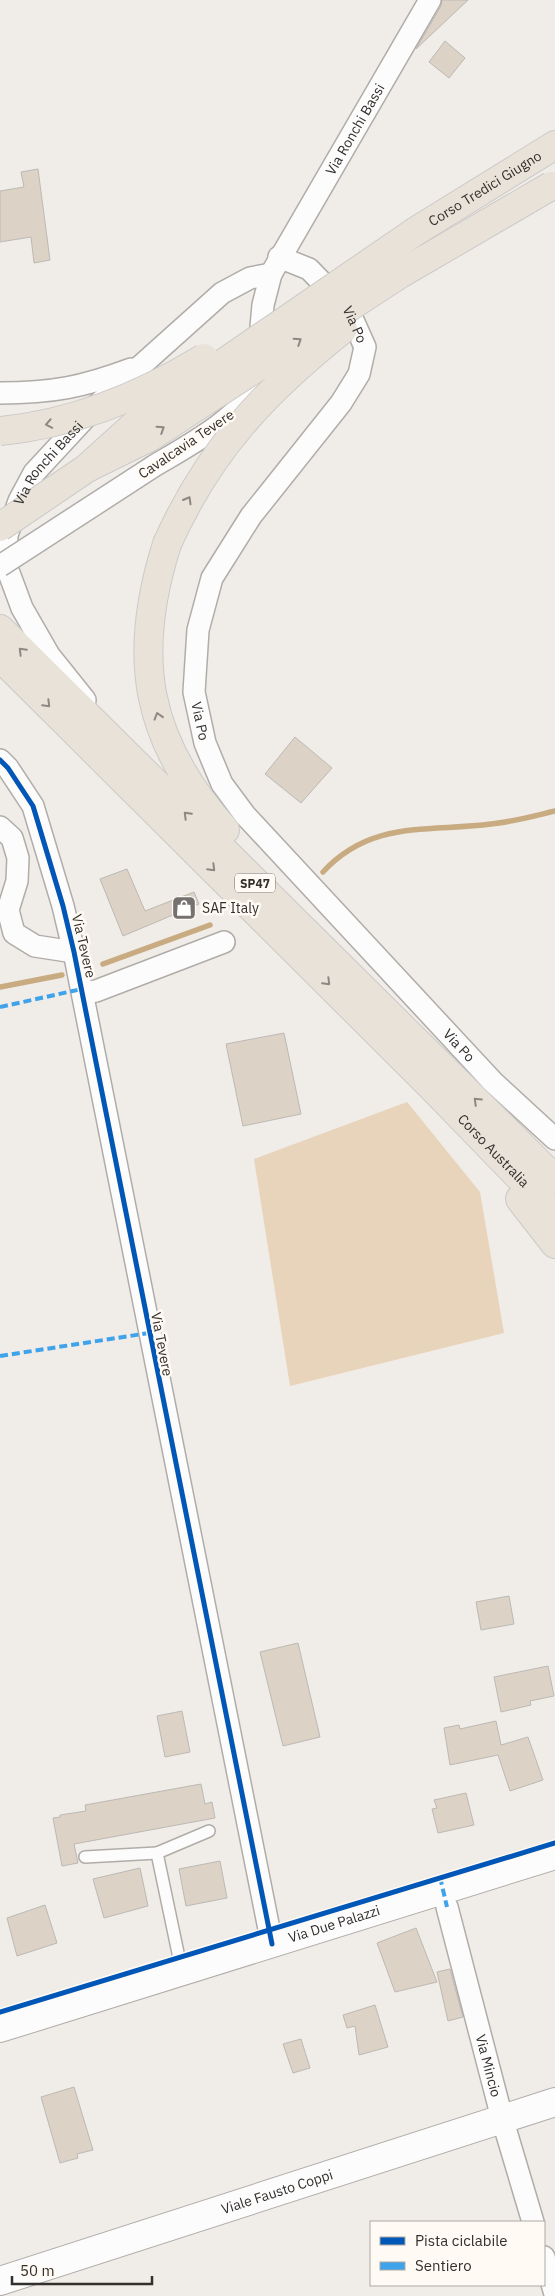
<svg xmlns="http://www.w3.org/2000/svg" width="555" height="2296" viewBox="0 0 555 2296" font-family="'IBM Plex Sans',sans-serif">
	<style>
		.green { fill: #e8d4ba }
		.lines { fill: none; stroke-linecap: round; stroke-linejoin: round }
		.stream { stroke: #c9ab81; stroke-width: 5.5 }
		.building { fill: #dcd2c5; stroke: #bcb9b5 }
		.service-casing { stroke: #b0ada9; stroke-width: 14 }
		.minor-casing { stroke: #b0ada9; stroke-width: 24 }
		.tertiary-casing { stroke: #b0ada9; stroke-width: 30 }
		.trunk-casing { stroke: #cccac9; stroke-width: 30 }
		.service { stroke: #fdfcfc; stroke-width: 11 }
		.minor { stroke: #fdfcfc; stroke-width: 21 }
		.tertiary { stroke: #fdfcfc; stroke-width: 28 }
		.trunk { stroke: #e8e2d8; stroke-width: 28 }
		.minor-bridge-casing { stroke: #b0ada9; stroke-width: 24; stroke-linecap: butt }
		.trunk-bridge-casing { stroke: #cccac9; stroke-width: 30; stroke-linecap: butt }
		.minor-bridge { stroke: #fdfcfc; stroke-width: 21 }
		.trunk-bridge { stroke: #e8e2d8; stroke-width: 28 }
		.quiet { stroke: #3ea3eb; stroke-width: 4; stroke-dasharray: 8 4; stroke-linecap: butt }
		.cycleway-casing { stroke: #fffaf3; stroke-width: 8 }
		.cycleway { stroke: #0057b8; stroke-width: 5 }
		.oneway { stroke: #8d8882 }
		.labels { text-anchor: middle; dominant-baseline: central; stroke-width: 5; stroke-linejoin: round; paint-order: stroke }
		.shield { fill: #fffaf3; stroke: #706c68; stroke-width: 1 }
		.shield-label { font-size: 12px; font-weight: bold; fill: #322f2c }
		.street-label { font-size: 14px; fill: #322f2c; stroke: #fffaf3 }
		.poi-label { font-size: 14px; fill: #322f2c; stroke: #fffaf3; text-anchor: start }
	</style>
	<rect width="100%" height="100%" fill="#f0ece8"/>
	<polygon class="green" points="407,1102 480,1192 504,1333 290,1386 254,1159"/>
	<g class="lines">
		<g class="stream">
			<path d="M323,872C371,820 428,832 491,824C512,822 534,816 555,811"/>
			<polyline points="103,964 210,925"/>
			<polyline points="0,987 62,975"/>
		</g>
	</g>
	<g class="building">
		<polygon points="442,0 468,0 416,49 441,6"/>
		<polygon points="445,41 465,58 449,78 429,62"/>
		<polygon points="38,169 50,260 34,263 31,237 0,242 0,191 24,187 21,172"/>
		<polygon points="295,737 332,768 301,803 265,774"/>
		<polygon points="127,869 145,911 194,892 199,904 123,936 100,879"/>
		<polygon points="284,1033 301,1114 243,1126 226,1044"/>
		<polygon points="509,1596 514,1624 481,1630 476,1602"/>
		<polygon points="298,1643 320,1737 283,1746 260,1652"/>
		<polygon points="548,1666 554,1696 530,1701 531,1705 501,1712 494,1677"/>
		<polygon points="182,1711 190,1752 165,1757 157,1716"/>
		<polygon points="496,1721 501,1745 528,1737 543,1780 510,1791 498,1755 450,1765 444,1728 459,1725 460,1729"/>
		<polygon points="201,1784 205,1804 212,1802 215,1818 74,1844 78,1863 62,1866 53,1818 60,1817 60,1815 86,1811 85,1805"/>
		<polygon points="466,1793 474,1825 438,1833 432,1809 437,1808 434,1800"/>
		<polygon points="220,1861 227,1898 186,1906 179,1869"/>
		<polygon points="140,1868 148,1906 104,1918 93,1879"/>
		<polygon points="45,1905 57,1943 17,1956 7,1918"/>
		<polygon points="416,1928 437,1982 395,1992 377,1943"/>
		<polygon points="450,1969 463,2017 448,2021 437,1972"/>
		<polygon points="375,2005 388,2047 359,2055 355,2026 347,2028 343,2015"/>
		<polygon points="301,2039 310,2068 293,2073 283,2044"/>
		<polygon points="74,2087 93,2150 77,2154 78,2158 60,2163 41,2097"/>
	</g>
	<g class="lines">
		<defs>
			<g id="service">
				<polyline points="85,1857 157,1853"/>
				<polyline points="182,1972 157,1853 209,1831"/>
			</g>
			<g id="minor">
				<path id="s1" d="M279,257L309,269L348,309L365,347L359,374L341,403L251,516L212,578L198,630L194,692L205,743L222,784L245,815L493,1082L555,1139"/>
				<path d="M0,393C52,393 83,387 131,369"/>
				<path id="s2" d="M154,466C184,448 245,416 256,382L263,305L271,274L430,0"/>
				<path id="s3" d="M85,700L49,655L22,608L6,565L7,535L19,501L34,473L97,405L222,293L250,278L271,274"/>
				<polyline points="0,760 8,768 33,806 63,906 74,952 272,1944"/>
				<polyline points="0,827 12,838 18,858 17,881 8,910 14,933 35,946 74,952"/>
				<polyline points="83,993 96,991 224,942"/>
				<path id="s4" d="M447,1907L502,2118L533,2222"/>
				<polyline points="544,2257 555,2294"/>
			</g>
			<g id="tertiary">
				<path id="s5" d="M0,2028L555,1855"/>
				<path id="s6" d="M0,2281L555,2102"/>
			</g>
			<g id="trunk">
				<path id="s7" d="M416,231L555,145"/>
				<path d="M167,544C131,657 145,740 225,830"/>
				<polyline points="0,629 555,1179"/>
				<path id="s8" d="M0,657L431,1086L555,1214"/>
				<polyline points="520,1199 555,1244"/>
			</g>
		</defs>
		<use href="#service" class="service-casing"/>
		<use href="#minor" class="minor-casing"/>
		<use href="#tertiary" class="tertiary-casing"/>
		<use href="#trunk" class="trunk-casing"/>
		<use href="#service" class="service"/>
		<use href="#minor" class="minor"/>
		<use href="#tertiary" class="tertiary"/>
		<use href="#trunk" class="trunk"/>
		<defs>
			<polyline id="minor-bridge" points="0,566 154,466"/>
			<g id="trunk-bridge">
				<path d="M0,431C73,424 142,396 204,358"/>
				<polyline points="87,468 150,437 400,274 551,186"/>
				<polyline points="0,527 87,468 139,421 416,231"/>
				<path d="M167,544C209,450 264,392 343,329"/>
			</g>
		</defs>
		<use href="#minor-bridge" class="minor-bridge-casing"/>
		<use href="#trunk-bridge" class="trunk-bridge-casing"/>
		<use href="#minor-bridge" class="minor-bridge"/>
		<use href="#trunk-bridge" class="trunk-bridge"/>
		<g class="quiet">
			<polyline points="0,1007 82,989"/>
			<polyline points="0,1356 149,1333"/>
			<polyline points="440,1877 447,1907"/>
		</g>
		<defs>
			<g id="cycleway">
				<polyline points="0,760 8,768 33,806 63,906 74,952 272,1944"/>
				<polyline points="0,2012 555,1843"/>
			</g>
		</defs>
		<use href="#cycleway" class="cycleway-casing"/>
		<use href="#cycleway" class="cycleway"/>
	</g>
	<defs><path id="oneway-chevron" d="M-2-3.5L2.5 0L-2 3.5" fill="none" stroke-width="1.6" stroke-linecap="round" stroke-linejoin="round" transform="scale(1.25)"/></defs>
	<g class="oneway">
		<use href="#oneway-chevron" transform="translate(298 341) rotate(-33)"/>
		<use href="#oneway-chevron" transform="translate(49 424) rotate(169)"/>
		<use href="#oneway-chevron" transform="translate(161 429) rotate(-33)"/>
		<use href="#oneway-chevron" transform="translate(188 500) rotate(-60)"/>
		<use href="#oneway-chevron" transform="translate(22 651) rotate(-135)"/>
		<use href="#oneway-chevron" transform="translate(47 704) rotate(45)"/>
		<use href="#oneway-chevron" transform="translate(158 716) rotate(-107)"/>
		<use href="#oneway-chevron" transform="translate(187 815) rotate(-135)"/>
		<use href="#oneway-chevron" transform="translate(212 868) rotate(45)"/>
		<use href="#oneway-chevron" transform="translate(327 982) rotate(45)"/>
		<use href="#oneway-chevron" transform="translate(477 1101) rotate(-136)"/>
	</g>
	<defs>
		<symbol id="shop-square" viewBox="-11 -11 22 22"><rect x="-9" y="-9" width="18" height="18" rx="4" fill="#74716e" stroke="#fffaf3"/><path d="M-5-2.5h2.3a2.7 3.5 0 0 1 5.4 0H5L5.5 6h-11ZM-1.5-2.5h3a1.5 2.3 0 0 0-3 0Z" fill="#fff"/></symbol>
	</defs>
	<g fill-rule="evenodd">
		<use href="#shop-square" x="170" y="894" width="28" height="28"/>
	</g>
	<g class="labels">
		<rect class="shield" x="235" y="873.5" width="40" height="19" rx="4"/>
		<g class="shield-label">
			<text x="255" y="883">SP47</text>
		</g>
		<g class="street-label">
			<text stroke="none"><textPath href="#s2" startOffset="411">Via Ronchi Bassi</textPath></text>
			<text stroke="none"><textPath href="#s7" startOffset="81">Corso Tredici Giugno</textPath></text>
			<text stroke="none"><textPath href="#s1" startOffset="105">Via Po</textPath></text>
			<text transform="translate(186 444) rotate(-34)">Cavalcavia Tevere</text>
			<text stroke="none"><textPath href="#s3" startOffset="272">Via Ronchi Bassi</textPath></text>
			<text stroke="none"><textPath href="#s1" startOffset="555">Via Po</textPath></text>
			<text transform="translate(84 946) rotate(77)">Via Tevere</text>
			<text stroke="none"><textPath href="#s1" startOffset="975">Via Po</textPath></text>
			<text stroke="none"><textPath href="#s8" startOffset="698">Corso Australia</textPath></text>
			<text transform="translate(162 1344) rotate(79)">Via Tevere</text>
			<text stroke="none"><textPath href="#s5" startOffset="350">Via Due Palazzi</textPath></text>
			<text stroke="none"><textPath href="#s4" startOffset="164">Via Mincio</textPath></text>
			<text stroke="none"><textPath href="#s6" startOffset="291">Viale Fausto Coppi</textPath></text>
		</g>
		<g class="poi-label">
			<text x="202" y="908">SAF Italy</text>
		</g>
	</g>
	<rect x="370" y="2221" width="175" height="65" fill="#fffaf3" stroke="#ada9a3"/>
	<rect x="380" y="2237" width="25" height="8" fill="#0057b8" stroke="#ada9a3"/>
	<text x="415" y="2246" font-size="15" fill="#322f2c">Pista ciclabile</text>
	<rect x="380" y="2262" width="25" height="8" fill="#3ea3eb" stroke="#ada9a3"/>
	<text x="415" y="2271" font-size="15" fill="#322f2c">Sentiero</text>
	<path d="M12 2276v8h140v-8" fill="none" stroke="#322f2c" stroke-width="2.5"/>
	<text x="20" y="2276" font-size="15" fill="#322f2c" stroke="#fffaf3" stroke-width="4" paint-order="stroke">50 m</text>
</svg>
